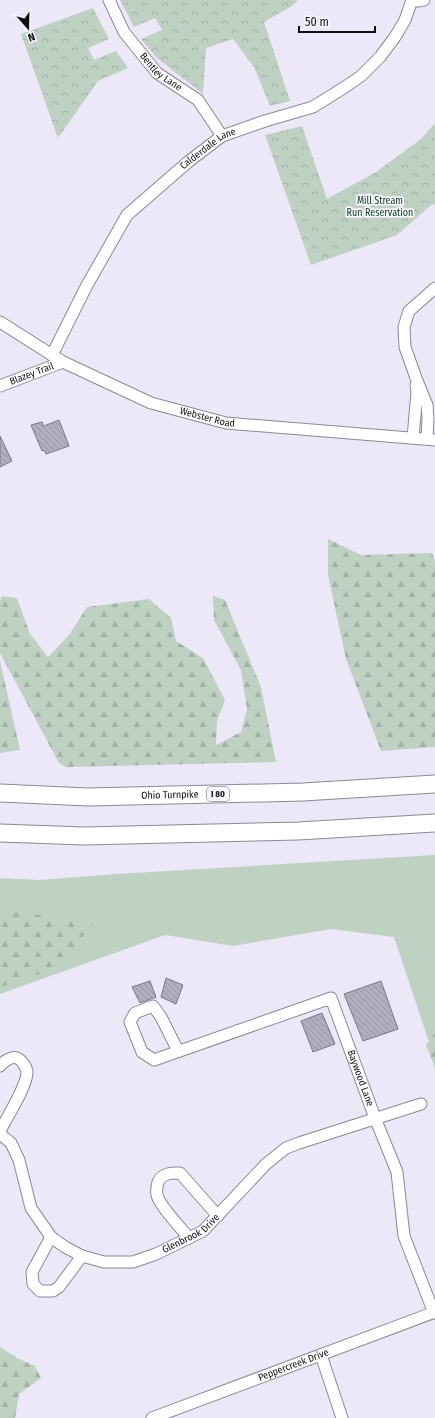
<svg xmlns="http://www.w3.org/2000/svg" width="435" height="1418" viewBox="0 0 435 1418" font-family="'Fira Sans Condensed',sans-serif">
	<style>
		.green { fill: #bed1c3 }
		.forest { fill: url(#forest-firs) }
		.park { fill: url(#park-crowns) }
		.building { fill: url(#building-back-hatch); stroke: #7b7785 }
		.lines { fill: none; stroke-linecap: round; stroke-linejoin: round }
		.minor-casing { stroke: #8c8896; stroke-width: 13 }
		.highway-casing { stroke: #8c8896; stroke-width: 19 }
		.minor { stroke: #fff; stroke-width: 11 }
		.highway { stroke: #fff; stroke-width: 17 }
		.labels { text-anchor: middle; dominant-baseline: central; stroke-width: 3.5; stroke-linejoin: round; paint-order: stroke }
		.shield { fill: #f9f7fd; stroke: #56545a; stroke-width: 1 }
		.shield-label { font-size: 9px; font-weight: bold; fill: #100e14 }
		.street-label { font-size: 10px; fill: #100e14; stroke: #f9f7fd }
		.park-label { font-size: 10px; fill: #0f4023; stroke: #f9f7fd }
	</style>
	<defs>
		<pattern id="forest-firs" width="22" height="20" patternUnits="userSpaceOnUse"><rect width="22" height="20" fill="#bed1c3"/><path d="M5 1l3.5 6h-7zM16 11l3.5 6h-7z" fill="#a2b2a7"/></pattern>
		<pattern id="park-crowns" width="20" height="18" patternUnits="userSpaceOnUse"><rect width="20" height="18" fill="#bed1c3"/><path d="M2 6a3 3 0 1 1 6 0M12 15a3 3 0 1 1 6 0" fill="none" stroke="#a2b2a7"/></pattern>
		<pattern id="building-back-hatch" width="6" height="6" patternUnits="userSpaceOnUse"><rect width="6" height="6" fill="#b2aebd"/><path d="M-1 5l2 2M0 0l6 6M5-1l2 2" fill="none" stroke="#9894a2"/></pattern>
	</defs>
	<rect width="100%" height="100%" fill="#ece8f8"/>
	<polygon class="green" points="435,855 435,1060 394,937 331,929 233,946 165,935 0,994 0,878 40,880 116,874"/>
	<g class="forest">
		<polygon points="328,539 361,555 432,553 435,561 435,747 381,751 346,659 328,575"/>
		<polygon points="2,596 17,598 30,634 48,657 69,635 87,607 149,599 171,618 176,641 203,658 225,700 217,721 216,745 241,732 247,709 241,670 214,620 213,596 225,600 261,687 276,762 66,767 59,763 0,653 0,600"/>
		<polygon points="0,661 20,750 0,753"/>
		<polygon points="20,912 93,923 82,937 71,961 22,981 0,987 0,913"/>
		<polygon points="435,1033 435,1068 426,1045"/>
		<polygon points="0,1347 17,1358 35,1366 41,1378 19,1394 15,1418 0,1418"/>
	</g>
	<g class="park">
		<polygon points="120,0 298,0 292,6 264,22 290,101 270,106 254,67 233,39 206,48 203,94 157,58 141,39 162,30 155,18 134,27"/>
		<polygon points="93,8 109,39 88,48 94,60 116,51 128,68 98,81 58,138 21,34"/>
		<polygon points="435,123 435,204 430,206 397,235 311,265 265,135 302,126 327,199 376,172 421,139"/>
	</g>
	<g class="building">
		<polygon points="59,420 69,446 46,454 44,450 42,451 31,425 42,422 44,426"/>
		<polygon points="0,436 12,461 0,467"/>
		<polygon points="166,978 183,985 176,1004 161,997"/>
		<polygon points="150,981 156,997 140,1003 132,987"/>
		<polygon points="381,981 398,1029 363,1041 344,994"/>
		<polygon points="322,1013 335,1044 313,1052 301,1021"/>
	</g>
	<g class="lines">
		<defs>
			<g id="minor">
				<path id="s1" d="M109,0L124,32L157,73L198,100L222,136"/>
				<polyline points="412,0 418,1 424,0"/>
				<path id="s2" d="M0,322L63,362L151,403L226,423L435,440"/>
				<path id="s3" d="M52,355L86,287L127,215L188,162L222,136L265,121L313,107L345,87L361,76L380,57L395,37L405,20L412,0"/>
				<path id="s4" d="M0,386L63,362"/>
				<polyline points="413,438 417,392 416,385"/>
				<polyline points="427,439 428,418 427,405 416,378 405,347 404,327 409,311 435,288"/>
				<path id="s5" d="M178,1051L161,1017L153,1006L135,1013L130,1022L142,1052L154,1060L331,998L375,1118L397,1172L404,1236L434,1313"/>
				<path d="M0,1066C3,1062 11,1056 17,1058C22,1060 27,1068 27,1073C26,1088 7,1117 0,1131"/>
				<path id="s6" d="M0,1134L11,1143L19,1160L31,1208L51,1237L65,1247L82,1256L104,1262H133L156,1254L203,1231L266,1164L286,1148L299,1143L421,1104"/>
				<polyline points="51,1237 32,1272 33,1284 40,1291 53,1291 59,1287 82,1256"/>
				<path d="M189,1238C181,1228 159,1205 157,1195C156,1190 157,1186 158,1182C162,1173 171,1173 180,1173L218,1216"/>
				<polyline points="321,1355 342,1418"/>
				<path id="s7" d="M152,1418L435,1312"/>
			</g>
			<g id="highway">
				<path id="s8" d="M0,793L88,797L303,792L435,784"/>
				<polyline points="0,833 84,836 298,831 435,823"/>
			</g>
		</defs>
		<use href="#minor" class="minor-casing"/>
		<use href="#highway" class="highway-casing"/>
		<use href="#minor" class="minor"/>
		<use href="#highway" class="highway"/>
	</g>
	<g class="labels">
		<rect class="shield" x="207" y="787" width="22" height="14" rx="3"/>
		<g class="shield-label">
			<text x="218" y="794">I 80</text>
		</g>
		<g class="street-label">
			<text stroke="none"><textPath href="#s1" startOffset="90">Bentley Lane</textPath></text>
			<text stroke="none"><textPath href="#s3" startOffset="264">Calderdale Lane</textPath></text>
			<text stroke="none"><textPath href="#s4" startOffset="34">Blazey Trail</textPath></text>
			<text stroke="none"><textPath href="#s2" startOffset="230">Webster Road</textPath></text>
			<text stroke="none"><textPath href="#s8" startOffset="170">Ohio Turnpike</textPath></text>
			<text stroke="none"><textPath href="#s5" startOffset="401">Baywood Lane</textPath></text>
			<text stroke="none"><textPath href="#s6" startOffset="271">Glenbrook Drive</textPath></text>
			<text stroke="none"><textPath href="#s7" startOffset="151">Peppercreek Drive</textPath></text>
		</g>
		<g class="park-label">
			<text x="380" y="201">Mill Stream<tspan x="380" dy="12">Run Reservation</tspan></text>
		</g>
	</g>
	<g transform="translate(28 28) rotate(160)" stroke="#f9f7fd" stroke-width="3" paint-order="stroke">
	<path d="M0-3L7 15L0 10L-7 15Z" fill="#100e14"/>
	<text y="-6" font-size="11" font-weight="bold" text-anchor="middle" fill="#100e14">N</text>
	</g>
	<path d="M299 26v6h76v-6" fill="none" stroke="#100e14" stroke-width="2"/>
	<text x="305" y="26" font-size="12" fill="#100e14" stroke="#f9f7fd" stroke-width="3" paint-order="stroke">50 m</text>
</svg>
